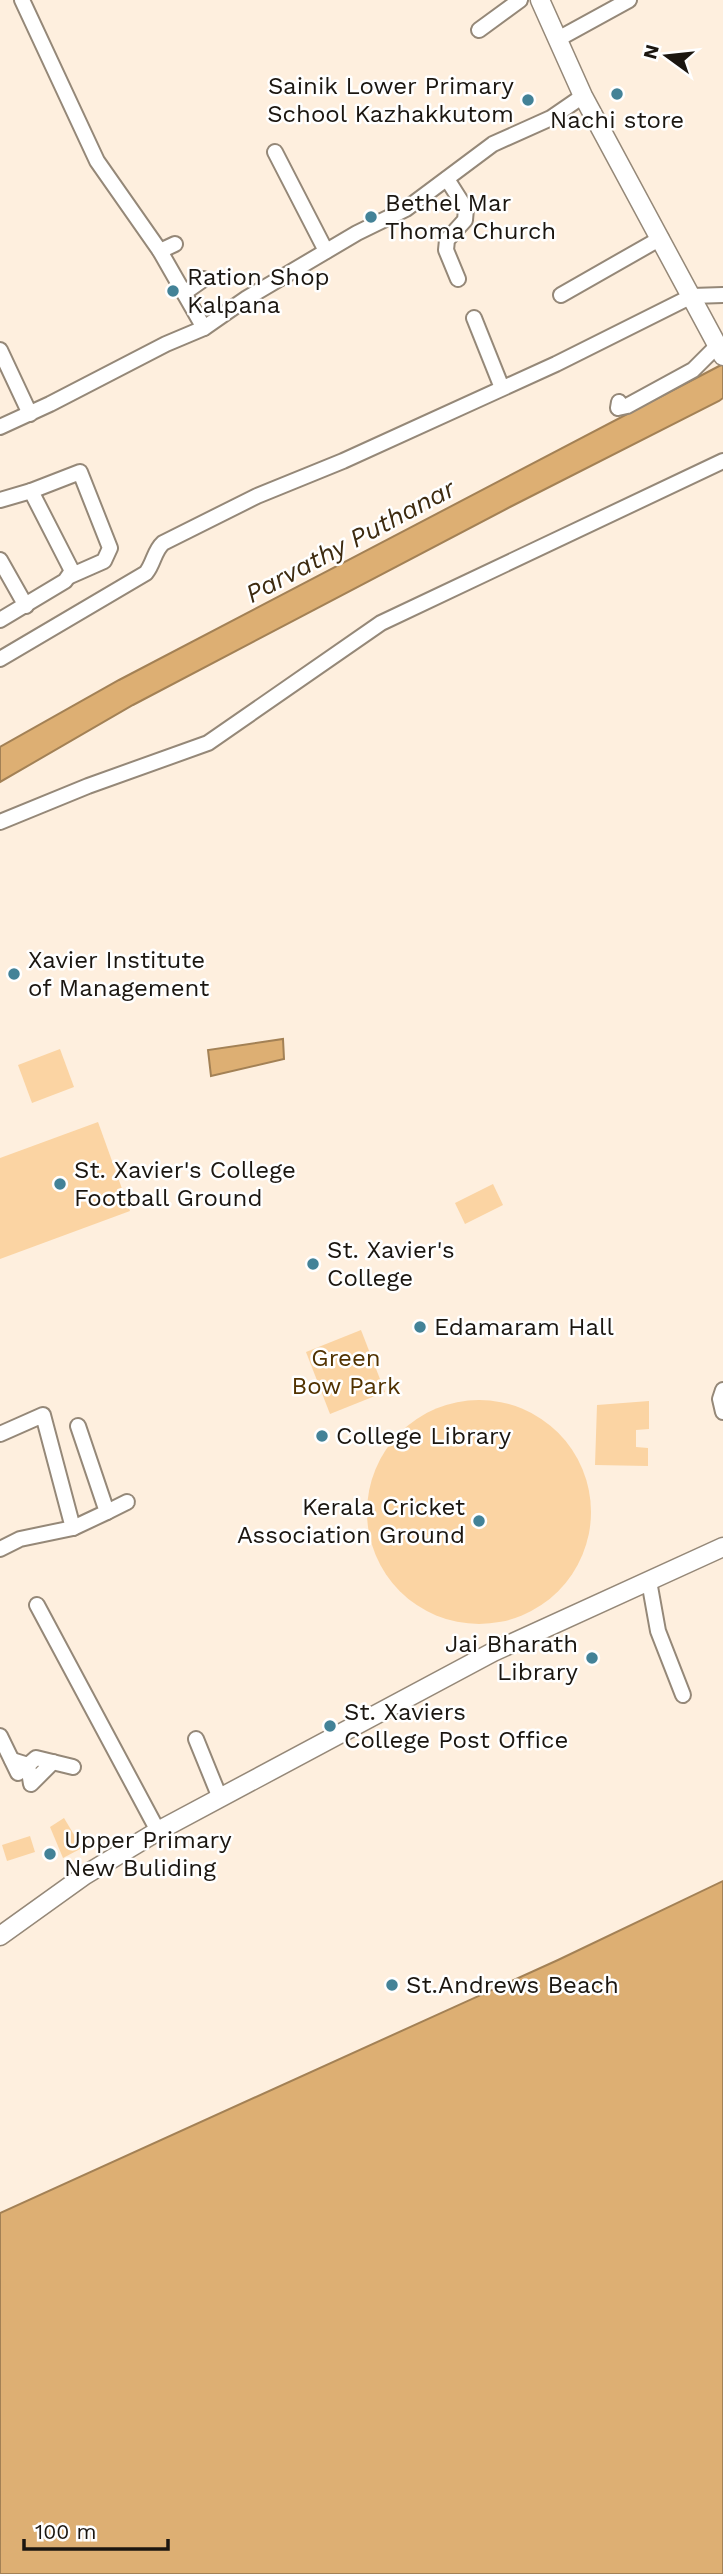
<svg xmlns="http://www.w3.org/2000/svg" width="723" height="2574" viewBox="0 0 723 2574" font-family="'Work Sans',sans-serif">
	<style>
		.green { fill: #fbd4a3 }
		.water { fill: #ddaf73; stroke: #a38155; stroke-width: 2 }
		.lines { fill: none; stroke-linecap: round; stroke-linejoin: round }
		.minor-casing { stroke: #958878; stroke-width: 18 }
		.major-casing { stroke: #958878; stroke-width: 21 }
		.minor { stroke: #fff; stroke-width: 14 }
		.major { stroke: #fff; stroke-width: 18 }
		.poi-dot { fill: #438297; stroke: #fff; stroke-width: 2.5 }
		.labels { text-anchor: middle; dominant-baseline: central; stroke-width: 5; stroke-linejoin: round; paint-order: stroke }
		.poi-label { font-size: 24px; fill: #1b1610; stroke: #fff; text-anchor: start }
		.park-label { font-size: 24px; fill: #513200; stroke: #fff }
		.water-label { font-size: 26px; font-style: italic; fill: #3d2a0f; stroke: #fff }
	</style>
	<rect width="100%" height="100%" fill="#feefde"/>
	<g class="green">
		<polygon points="60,1049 74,1087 32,1103 18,1065"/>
		<polygon points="98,1122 130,1211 0,1259 0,1158"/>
		<polygon points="493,1184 503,1205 465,1224 455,1203"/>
		<polygon points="361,1330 385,1392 330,1414 306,1352"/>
		<circle cx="479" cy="1512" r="112"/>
		<polygon points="649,1401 649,1429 636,1430 636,1447 648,1448 648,1466 595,1465 597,1405"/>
		<polygon points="64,1818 82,1848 63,1858 50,1827"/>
		<polygon points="30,1836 35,1852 7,1861 2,1845"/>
	</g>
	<g class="water">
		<polygon points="723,364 723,398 719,401 510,507 133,705 0,782 0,747 119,680"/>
		<polygon points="283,1039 284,1059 211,1076 208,1050"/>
		<polygon points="723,1881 723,2574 0,2574 0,2213 558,1960"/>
	</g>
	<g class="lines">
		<defs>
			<g id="minor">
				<polyline points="22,0 97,161 160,251 204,328"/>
				<polyline points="479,30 520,0"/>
				<polyline points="558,39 629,0"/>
				<polyline points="275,152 326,251"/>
				<polyline points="447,179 466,209 465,220 447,240 446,250 458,279"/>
				<polyline points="160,251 175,244"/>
				<polyline points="184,293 204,279"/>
				<polyline points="561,295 661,238"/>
				<polyline points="474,318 502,388"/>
				<polyline points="0,350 30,414"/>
				<polyline points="619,402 618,408 627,406 693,370 718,345"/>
				<polyline points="0,427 50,404 166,344 204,328 247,298 357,233 406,209 493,144 551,118 583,96"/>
				<polyline points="0,500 31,491 80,472 110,548 104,561 70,576"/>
				<polyline points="0,560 26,606"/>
				<polyline points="0,620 65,581 72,571 31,491"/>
				<path d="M0,659L146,573C154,563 154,551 163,543L257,496L343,461L556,364L692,296L723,295"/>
				<polyline points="0,822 88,786 208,743 381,623 723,461"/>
				<polyline points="723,1390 720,1399 723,1412"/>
				<polyline points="0,1434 43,1415 73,1528"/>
				<polyline points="107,1512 127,1502"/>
				<polyline points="0,1549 20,1539 73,1528 107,1512 78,1426"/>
				<polyline points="649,1581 658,1631 683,1695"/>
				<polyline points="37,1605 158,1831"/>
				<polyline points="0,1736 18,1773"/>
				<polyline points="196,1739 220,1798"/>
				<polyline points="12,1760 28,1765 36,1758 73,1767"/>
				<polyline points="28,1765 31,1784 53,1762"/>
			</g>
			<g id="major">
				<polyline points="540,0 583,96 723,356"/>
				<polyline points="0,1936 85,1875 158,1831 493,1652 723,1547"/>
			</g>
		</defs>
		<use href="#minor" class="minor-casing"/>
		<use href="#major" class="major-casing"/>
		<use href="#minor" class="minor"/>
		<use href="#major" class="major"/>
	</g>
	<g class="poi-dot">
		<circle cx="617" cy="94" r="7"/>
		<circle cx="528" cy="100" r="7"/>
		<circle cx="371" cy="217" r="7"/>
		<circle cx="173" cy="291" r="7"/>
		<circle cx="14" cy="974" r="7"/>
		<circle cx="60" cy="1184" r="7"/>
		<circle cx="313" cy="1264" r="7"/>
		<circle cx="420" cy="1327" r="7"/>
		<circle cx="322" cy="1436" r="7"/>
		<circle cx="479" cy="1521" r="7"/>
		<circle cx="592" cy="1658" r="7"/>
		<circle cx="330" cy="1726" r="7"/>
		<circle cx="50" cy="1854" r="7"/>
		<circle cx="392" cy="1985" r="7"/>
	</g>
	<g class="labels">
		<g class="poi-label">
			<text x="514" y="86" text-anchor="end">Sainik Lower Primary<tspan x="514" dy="28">School Kazhakkutom</tspan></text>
			<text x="617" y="120" text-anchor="middle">Nachi store</text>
			<text x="385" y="203">Bethel Mar<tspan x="385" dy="28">Thoma Church</tspan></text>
			<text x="187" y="277">Ration Shop<tspan x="187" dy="28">Kalpana</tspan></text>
			<text x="28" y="960">Xavier Institute<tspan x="28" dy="28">of Management</tspan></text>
			<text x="74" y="1170">St. Xavier's College<tspan x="74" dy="28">Football Ground</tspan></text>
			<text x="327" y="1250">St. Xavier's<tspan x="327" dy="28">College</tspan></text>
			<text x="434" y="1327">Edamaram Hall</text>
			<text x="336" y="1436">College Library</text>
			<text x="465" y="1507" text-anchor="end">Kerala Cricket<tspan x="465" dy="28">Association Ground</tspan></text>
			<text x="578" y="1644" text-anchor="end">Jai Bharath<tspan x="578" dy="28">Library</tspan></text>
			<text x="344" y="1712">St. Xaviers<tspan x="344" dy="28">College Post Office</tspan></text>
			<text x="64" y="1840">Upper Primary<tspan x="64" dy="28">New Buliding</tspan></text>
			<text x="406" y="1985">St.Andrews Beach</text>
		</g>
		<g class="park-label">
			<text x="346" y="1358">Green<tspan x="346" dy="28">Bow Park</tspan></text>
		</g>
		<g class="water-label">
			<text transform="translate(350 541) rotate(-28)">Parvathy Puthanar</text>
		</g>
	</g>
	<g transform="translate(667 56) rotate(285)" stroke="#ffffff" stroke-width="5" paint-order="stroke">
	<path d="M0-5L12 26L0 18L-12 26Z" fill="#1b1610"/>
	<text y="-10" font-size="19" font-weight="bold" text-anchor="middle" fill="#1b1610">N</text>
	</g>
	<path d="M24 2539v10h144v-10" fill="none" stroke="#1b1610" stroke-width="3.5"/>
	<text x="35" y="2539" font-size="21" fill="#1b1610" stroke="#ffffff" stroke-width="5" paint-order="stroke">100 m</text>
</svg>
